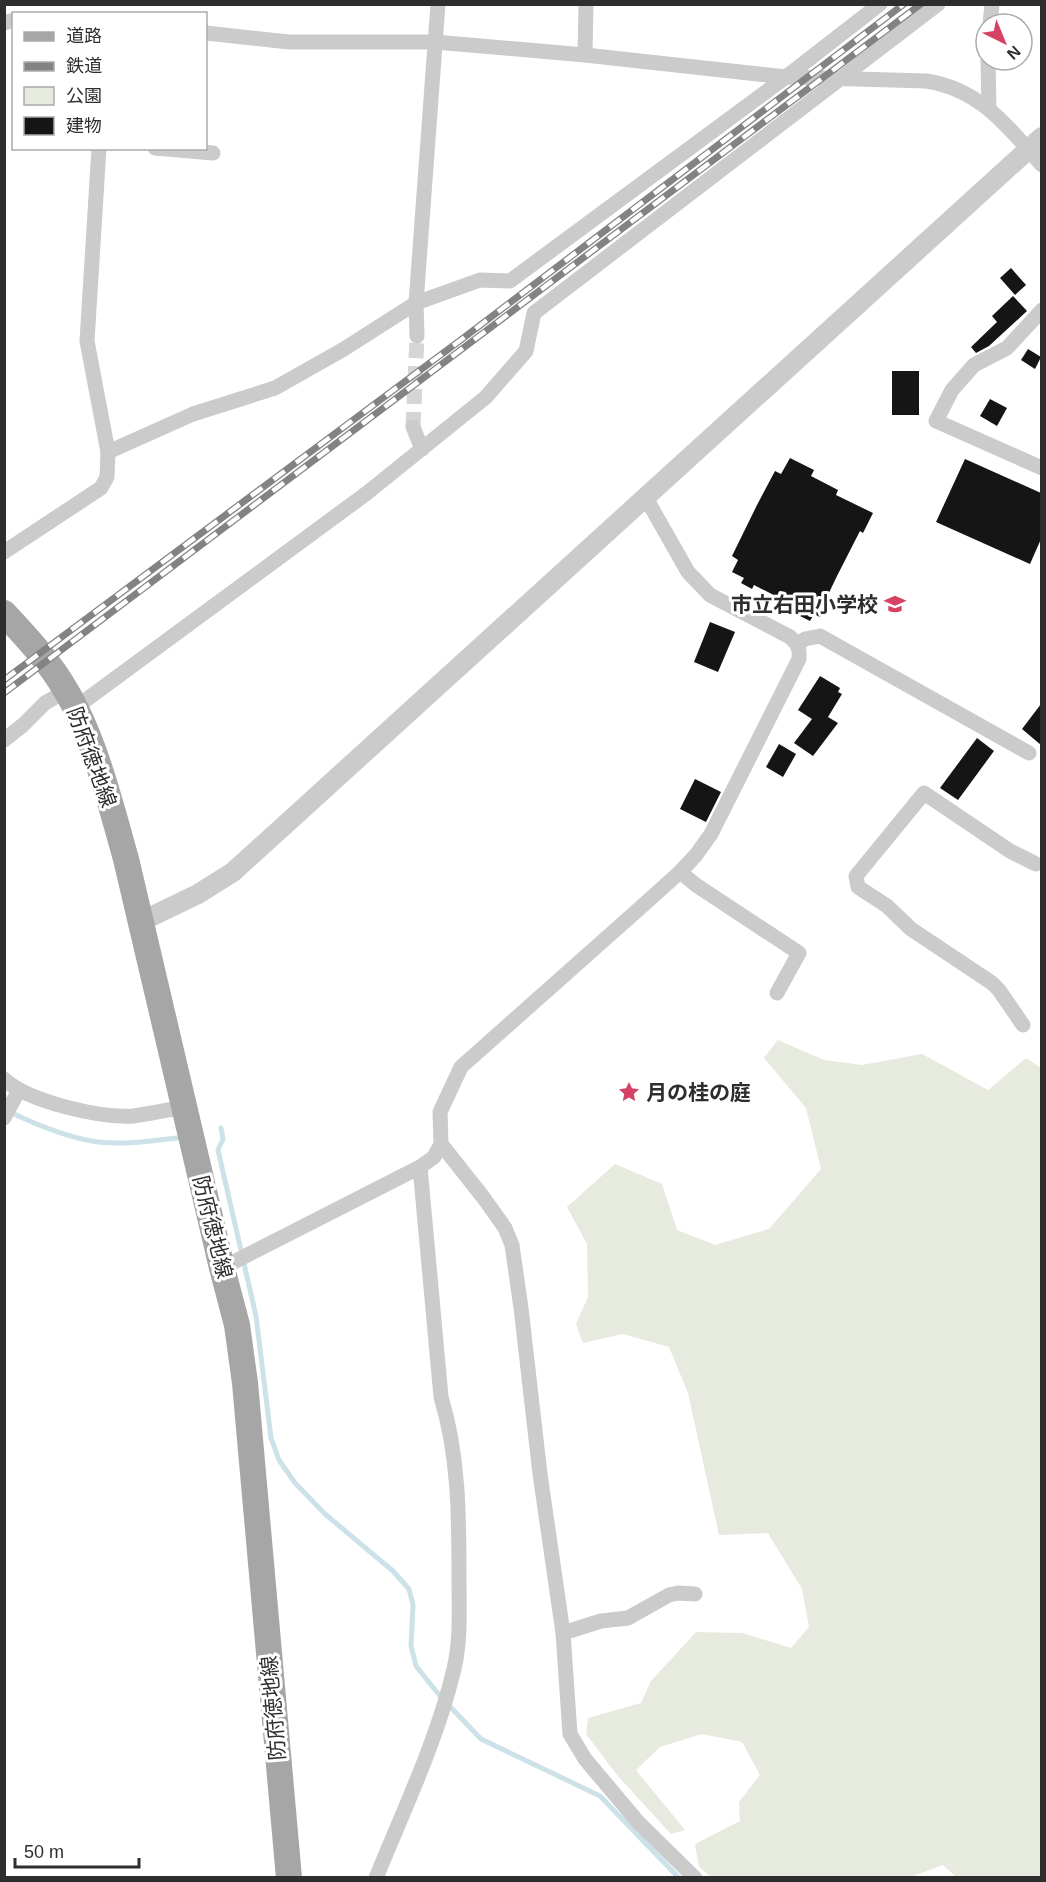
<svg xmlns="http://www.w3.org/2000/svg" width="1046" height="1882" viewBox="0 0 1046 1882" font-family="Helvetica,'Noto Sans JP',sans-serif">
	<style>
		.green { fill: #e7eade }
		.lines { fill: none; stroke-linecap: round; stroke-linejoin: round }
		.stream { stroke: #cce2e8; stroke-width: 5 }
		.building { fill: #151515 }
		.minor-tunnel { stroke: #d5d5d5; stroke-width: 15; stroke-dasharray: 15 8; stroke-linecap: butt }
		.minor { stroke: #cbcbcb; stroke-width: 15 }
		.tertiary { stroke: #cbcbcb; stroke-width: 20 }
		.primary { stroke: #a6a6a6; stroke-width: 26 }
		.rail-casing { stroke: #838383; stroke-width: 7 }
		.rail { stroke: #fff; stroke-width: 4.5; stroke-dasharray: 14; stroke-linecap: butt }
		.labels { text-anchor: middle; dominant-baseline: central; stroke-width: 6; stroke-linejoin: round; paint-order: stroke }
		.poi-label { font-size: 21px; font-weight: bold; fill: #2e2e2e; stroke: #fff; text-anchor: end }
		.street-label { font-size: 21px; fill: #2e2e2e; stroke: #fff }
	</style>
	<rect width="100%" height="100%" fill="#fff"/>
	<polygon class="green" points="778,1040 824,1060 862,1065 922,1054 988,1090 1026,1058 1041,1068 1041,1877 956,1877 943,1865 910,1877 711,1877 699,1867 695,1844 740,1821 739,1802 760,1775 742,1742 702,1734 660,1747 636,1770 685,1830 671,1834 617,1775 586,1734 588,1718 641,1703 651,1681 696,1632 742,1633 791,1648 809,1627 802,1589 768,1533 719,1535 688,1393 669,1347 623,1334 583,1343 576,1324 588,1297 587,1244 567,1207 615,1164 662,1184 677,1230 715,1245 769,1229 821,1169 806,1108 764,1058"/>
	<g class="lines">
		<g class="stream">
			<path d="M10,1112C37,1125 68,1138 98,1142C124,1145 152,1141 177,1138"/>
			<polyline points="221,1128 223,1139 218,1150 256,1316 271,1438 279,1460 295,1483 325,1514 393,1571 409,1589 413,1605 411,1646 416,1666 440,1696 481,1739 600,1796 679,1878"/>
		</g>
	</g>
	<g class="building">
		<polygon points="1011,268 1026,285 1015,295 1000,278"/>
		<polygon points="1013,296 1027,311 989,346 976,353 971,347 997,322 992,316"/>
		<polygon points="1028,349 1041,357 1035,369 1021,360"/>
		<rect x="892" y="371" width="27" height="44"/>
		<polygon points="990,399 1007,408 997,426 980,416"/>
		<polygon points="790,458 814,470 811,476 838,490 836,495 873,513 863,533 860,531 837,576 826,599 829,600 820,617 814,614 810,621 790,611 793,605 754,585 752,589 741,583 744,578 732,572 738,560 732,556 757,505 775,471 781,474"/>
		<polygon points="965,459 1041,493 1041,539 1030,564 936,522"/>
		<polygon points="710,622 735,632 718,672 694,662"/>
		<polygon points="820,676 840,688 838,692 842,694 828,717 838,723 813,756 794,743 812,719 798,710"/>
		<polygon points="1041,704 1041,745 1022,729"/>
		<polygon points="977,738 994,751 958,800 940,788"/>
		<polygon points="779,744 796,754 783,777 766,767"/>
		<polygon points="695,779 721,792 706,822 680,809"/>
	</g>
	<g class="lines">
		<polyline class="minor-tunnel" points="413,427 417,336"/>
		<g class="minor">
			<polyline points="4,23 14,20"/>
			<polyline points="990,24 992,4"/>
			<path d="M206,33L289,42H435L585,55L786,77L926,81C980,89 1007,126 1042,165"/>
			<polyline points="585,55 586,4"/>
			<polyline points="988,60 989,109"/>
			<polyline points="155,148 213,153"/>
			<polyline points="1042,310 1007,348 974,365 952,390 936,421 1042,468"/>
			<polyline points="417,336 416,303 438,4"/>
			<polyline points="413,427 422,449"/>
			<polyline points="108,452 193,414 275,388 344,349 416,303 480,280 510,281 786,77 880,4"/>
			<polyline points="4,552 101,488 107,477 108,452 87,341 99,148"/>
			<polyline points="798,644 805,639 820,636 1029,753"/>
			<polyline points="75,708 367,493 486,397 526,351 534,313 938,4"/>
			<polyline points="4,740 23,725 45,703 66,691"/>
			<polyline points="680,872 696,885 799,953 777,993"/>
			<polyline points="1023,1025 999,990 992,983 911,929 887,906 858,887 856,876 924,793 1010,851 1036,864"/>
			<path d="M4,1079C29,1102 100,1118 133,1116C150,1114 167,1110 184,1107"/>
			<polyline points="4,1118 19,1090"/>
			<polyline points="441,1144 483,1197 505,1228 512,1245 521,1308 540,1474 563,1633 570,1734 585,1759 638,1822 695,1878"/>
			<path d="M222,1268L420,1167L434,1157L441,1144L440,1112L461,1067L640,908L680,872L696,855L711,834L799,659C800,649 798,644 790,637L710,595L688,572L646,498"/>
			<polyline points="563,1633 601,1621 628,1618 669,1595 678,1593 695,1594"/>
			<path d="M376,1878C404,1809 437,1741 454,1669C461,1639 459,1608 459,1578C459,1517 459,1456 441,1397L420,1167"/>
		</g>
		<polyline class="tertiary" points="140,922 198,894 233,872 1042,137"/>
		<path class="primary" d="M4,613C26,637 49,661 65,689C94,736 111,806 126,859L222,1268L237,1325L245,1383L289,1878"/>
		<defs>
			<g id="rail">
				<polyline points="4,680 462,339 904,4"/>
				<polyline points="4,693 921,4"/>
			</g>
		</defs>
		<use href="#rail" class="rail-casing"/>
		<use href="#rail" class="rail"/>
	</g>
	<defs>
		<symbol id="school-bare" viewBox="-9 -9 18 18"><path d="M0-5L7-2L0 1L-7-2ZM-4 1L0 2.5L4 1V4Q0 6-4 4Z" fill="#d44266" stroke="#fff" stroke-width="2.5" paint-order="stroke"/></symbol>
		<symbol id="sight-bare" viewBox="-9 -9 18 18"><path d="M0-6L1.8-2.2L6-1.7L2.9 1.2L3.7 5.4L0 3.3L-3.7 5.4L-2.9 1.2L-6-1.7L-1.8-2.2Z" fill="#d44266" stroke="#fff" stroke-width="2.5" paint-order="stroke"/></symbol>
	</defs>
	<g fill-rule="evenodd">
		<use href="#school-bare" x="880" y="589" width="30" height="30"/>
		<use href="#sight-bare" x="614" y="1077" width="30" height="30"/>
	</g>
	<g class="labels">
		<g class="poi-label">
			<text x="878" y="604">市立右田小学校</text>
			<text x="646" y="1092" text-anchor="start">月の桂の庭</text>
		</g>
		<g class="street-label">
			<text transform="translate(92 757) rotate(70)">防府徳地線</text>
			<text transform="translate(213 1227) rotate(76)">防府徳地線</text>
			<text transform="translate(273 1708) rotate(-95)">防府徳地線</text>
		</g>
	</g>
	<rect width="1046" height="1882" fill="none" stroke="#2e2e2e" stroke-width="12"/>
	<rect x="12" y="12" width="195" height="138" fill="#ffffff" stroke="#ababab" stroke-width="1.5"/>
	<rect x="24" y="32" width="30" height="9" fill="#a6a6a6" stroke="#ababab" stroke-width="1.5"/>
	<text x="66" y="42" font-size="18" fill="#2e2e2e">道路</text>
	<rect x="24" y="62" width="30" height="9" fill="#838383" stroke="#ababab" stroke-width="1.5"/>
	<text x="66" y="72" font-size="18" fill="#2e2e2e">鉄道</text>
	<rect x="24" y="87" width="30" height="18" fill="#e7eade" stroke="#ababab" stroke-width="1.5"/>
	<text x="66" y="102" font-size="18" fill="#2e2e2e">公園</text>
	<rect x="24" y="117" width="30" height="18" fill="#151515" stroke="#ababab" stroke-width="1.5"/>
	<text x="66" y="132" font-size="18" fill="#2e2e2e">建物</text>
	<g transform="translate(1004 42) rotate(137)"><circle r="28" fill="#ffffff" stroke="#ababab" stroke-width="1.5"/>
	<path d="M0-4.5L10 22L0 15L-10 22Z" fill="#d44266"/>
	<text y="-9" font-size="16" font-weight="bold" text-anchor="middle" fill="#2e2e2e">N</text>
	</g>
	<path d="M15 1858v9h124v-9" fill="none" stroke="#2e2e2e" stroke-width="3"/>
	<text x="24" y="1858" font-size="18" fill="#2e2e2e" stroke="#ffffff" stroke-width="4.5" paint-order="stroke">50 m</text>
</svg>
